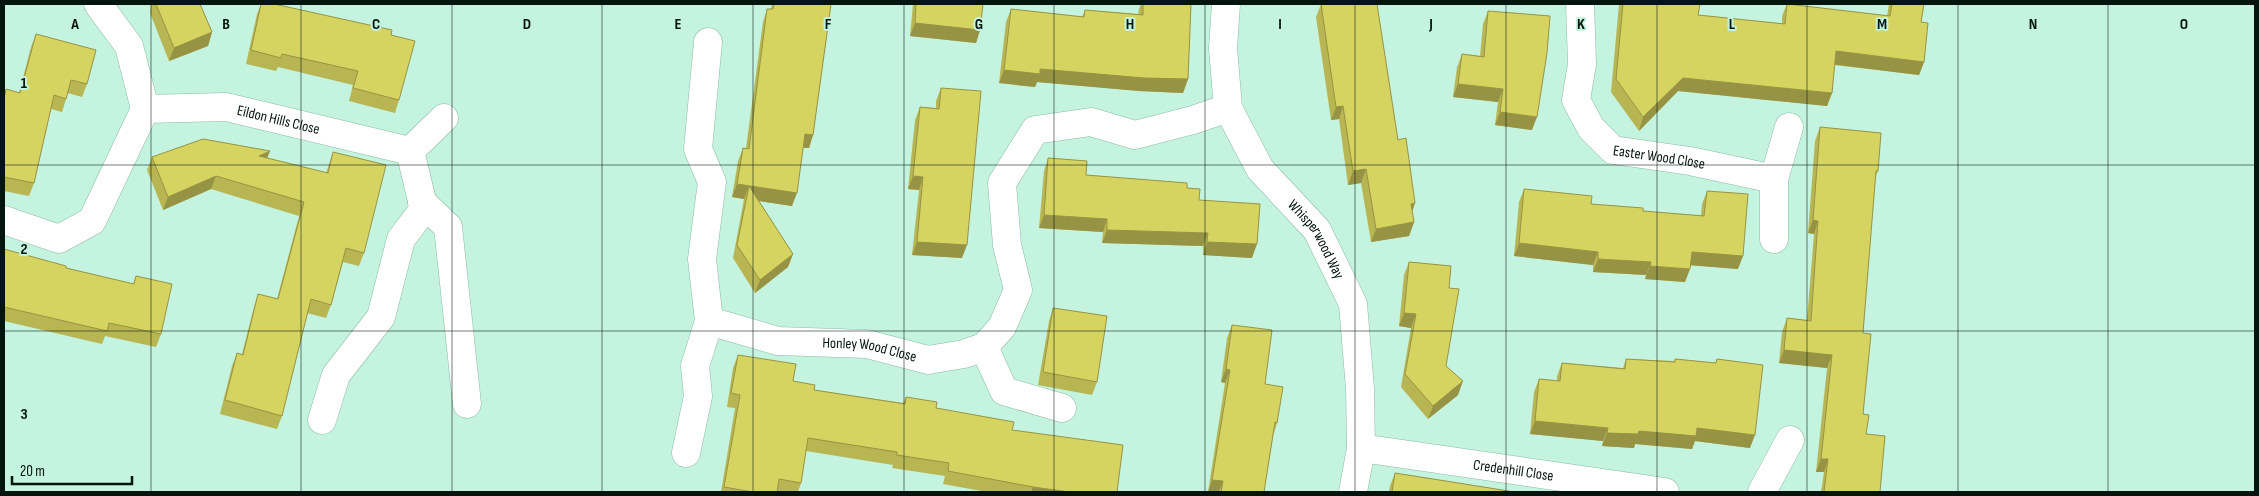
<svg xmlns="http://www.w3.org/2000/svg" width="2259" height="496" viewBox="0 0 2259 496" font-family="'Sofia Sans Condensed',sans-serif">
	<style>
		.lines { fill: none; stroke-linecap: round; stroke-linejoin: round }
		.minor-casing { stroke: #8cb9a7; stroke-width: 29 }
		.minor { stroke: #fff; stroke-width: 28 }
		.wall { fill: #b8b653 }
		.shaded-wall { fill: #969444 }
		.building { fill: #d6d461; stroke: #969444 }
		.grid { fill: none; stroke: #04140e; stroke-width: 1; stroke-opacity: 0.55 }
		.labels { text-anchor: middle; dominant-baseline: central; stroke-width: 4; stroke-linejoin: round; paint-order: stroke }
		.street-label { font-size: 15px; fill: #04140e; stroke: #c4f3df }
		.grid-label { font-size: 16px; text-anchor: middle; font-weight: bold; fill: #04140e; stroke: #c4f3df; stroke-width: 4; stroke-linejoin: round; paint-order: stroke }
	</style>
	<rect width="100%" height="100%" fill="#c4f3df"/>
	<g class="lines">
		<defs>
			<g id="minor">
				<path id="s1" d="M1226,4L1223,48L1228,108L1260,169L1317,230L1353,304L1360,389L1361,448L1353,492"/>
				<path id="s2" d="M1580,4L1582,64L1576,100L1591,128L1613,150L1690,161L1774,179"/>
				<path id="s3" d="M145,109L226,107L410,151"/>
				<polyline points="422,202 448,227 467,404"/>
				<polyline points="4,220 59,239 92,221 145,109 129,46 98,4"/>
				<polyline points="1774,239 1774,179 1789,127"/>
				<path id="s4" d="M709,321L778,341L867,344L928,360L964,354L984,347L1002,327L1018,290L1007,245L1002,183L1035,130L1091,122L1135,135L1193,120L1228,108"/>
				<polyline points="984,347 1004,391 1062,408"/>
				<polyline points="322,420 336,375 381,317 401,239 424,209 410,151 444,118"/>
				<path id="s5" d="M1361,448L1665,492"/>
				<polyline points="686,453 698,396 695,366 709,321 702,259 712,182 698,149 708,42"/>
				<polyline points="1762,492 1790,440"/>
			</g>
		</defs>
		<use href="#minor" class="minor-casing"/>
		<use href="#minor" class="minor"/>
	</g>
	<g class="wall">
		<polygon points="151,4 200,4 212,32 208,46 169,61 150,13"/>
		<polygon points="261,4 391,35 399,100 395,113 349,101 353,85 278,67 276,71 246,64 257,14"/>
		<polygon points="772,4 831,4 813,135 809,148 803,148 792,206 759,201 793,254 788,267 755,293 733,258 744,199 732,197 738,161 743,148 746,148 763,22 767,9 771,9"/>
		<polygon points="913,4 983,4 980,30 976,43 910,36"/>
		<polygon points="1141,4 1191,4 1188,79 1183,93 1139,91 1037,82 1035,87 999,83 1006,22 1011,9 1082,17 1085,10 1138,14 1139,9"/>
		<polygon points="1321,4 1398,140 1414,222 1409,236 1371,242 1361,183 1348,185 1339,119 1331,120 1316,17"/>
		<polygon points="1619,4 1700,4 1698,15 1782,24 1782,16 1787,4 1887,16 1889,4 1924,4 1921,22 1924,62 1919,75 1834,65 1832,93 1827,106 1678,91 1639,131 1611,92"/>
		<polygon points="1488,11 1532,130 1495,125 1498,102 1453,97 1457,67 1462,54 1480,56 1483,24"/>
		<polygon points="36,34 87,84 82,97 68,93 62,112 51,109 34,183 29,196 4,191 4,95 6,89 19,93 31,47"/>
		<polygon points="941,88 962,258 912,255 919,190 908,189 915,120 920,107 936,108 936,101"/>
		<polygon points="1820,127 1878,171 1875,178 1863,333 1863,414 1866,434 1880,492 1821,492 1824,472 1816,472 1827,368 1779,363 1782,332 1787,318 1807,320 1814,234 1808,233 1815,141"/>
		<polygon points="333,152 364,253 359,266 343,262 331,305 326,318 307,313 282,416 277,429 220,414 232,366 237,353 242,354 254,307 258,294 277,299 299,216 211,189 163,210 147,170 152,157 268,158 326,173"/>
		<polygon points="1048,158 1086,175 1187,188 1199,200 1252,258 1203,255 1203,246 1102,243 1103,232 1039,228 1044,171"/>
		<polygon points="1524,189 1591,204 1643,211 1701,216 1702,204 1707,191 1738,269 1691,265 1685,282 1645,279 1646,275 1593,272 1593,265 1514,256 1519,202"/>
		<polygon points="4,249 66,268 133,284 136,276 161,334 156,347 105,336 102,344 4,321"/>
		<polygon points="1409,262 1449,288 1446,366 1458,395 1428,419 1401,387 1411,328 1399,326 1404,275"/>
		<polygon points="1053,308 1097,382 1092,395 1038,385 1049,321"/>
		<polygon points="1232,325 1265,384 1277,423 1273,436 1264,492 1208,492 1225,383 1221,382 1227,338"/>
		<polygon points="738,355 793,381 814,390 903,403 906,397 936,408 1012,430 1117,492 987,492 943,484 945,476 892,468 893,465 806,451 801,483 798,492 721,492 735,408 727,407 733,368"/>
		<polygon points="1626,359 1674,361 1675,359 1715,363 1717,359 1750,448 1695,441 1692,449 1635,444 1634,448 1602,446 1603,441 1530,434 1534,392 1539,379 1557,381 1557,376 1562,363 1623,368"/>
		<polygon points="1395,473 1515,492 1389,492 1390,486"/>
	</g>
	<g class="shaded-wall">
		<polygon points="915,23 980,30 976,43 910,36"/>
		<polygon points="212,32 208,46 169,61 174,48"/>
		<polygon points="1836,51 1924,62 1919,75 1831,64"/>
		<polygon points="1040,69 1188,79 1183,93 1139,91 1037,82 1035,87 999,83 1004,70"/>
		<polygon points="1683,78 1832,93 1827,106 1678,91 1639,131 1643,117"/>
		<polygon points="1458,84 1503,89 1498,102 1453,97"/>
		<polygon points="1343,106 1339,119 1331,120 1336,107"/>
		<polygon points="1500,112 1537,117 1532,130 1495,125"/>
		<polygon points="805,134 813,135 809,148 800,147"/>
		<polygon points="270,151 265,164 259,156"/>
		<polygon points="1366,169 1361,183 1348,185 1353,171"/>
		<polygon points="216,176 211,189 163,210 168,197"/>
		<polygon points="913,176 923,177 919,190 908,189"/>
		<polygon points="737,184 797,193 792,206 746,199 749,186 744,199 732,197"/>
		<polygon points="1415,203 1411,216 1411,204"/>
		<polygon points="1044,215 1107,219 1103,232 1039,228"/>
		<polygon points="1813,220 1818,221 1814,234 1808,233"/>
		<polygon points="1414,222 1409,236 1371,242 1376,229"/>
		<polygon points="1107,230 1208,233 1203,246 1102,243"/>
		<polygon points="917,242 967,245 962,258 912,255"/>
		<polygon points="1207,242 1257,244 1252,258 1203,255"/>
		<polygon points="1519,243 1598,252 1593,265 1514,256"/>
		<polygon points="1692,252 1743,256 1738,269 1687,265"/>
		<polygon points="793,254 788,267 755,293 760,280"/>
		<polygon points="1598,259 1651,262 1646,275 1593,272"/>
		<polygon points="1650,266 1690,269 1685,282 1645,279"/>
		<polygon points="1404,313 1416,314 1411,328 1399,326"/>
		<polygon points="1784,350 1832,355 1827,368 1779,363"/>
		<polygon points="1226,369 1230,370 1225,383 1221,382"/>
		<polygon points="1463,381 1458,395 1428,419 1433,406"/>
		<polygon points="1535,421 1608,428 1603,441 1530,434"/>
		<polygon points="1697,428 1755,435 1750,448 1695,441 1692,449 1635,444 1634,448 1602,446 1607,433"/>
		<polygon points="1821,459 1828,459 1824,472 1816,472"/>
		<polygon points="1212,480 1223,481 1219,492 1208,492"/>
		<polygon points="1033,487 1070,492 1031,492"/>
	</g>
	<g class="building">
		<polygon points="156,4 200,4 212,32 174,48"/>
		<polygon points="261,4 274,4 392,30 391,35 415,41 399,100 353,88 358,71 282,54 281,58 251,50"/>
		<polygon points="774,4 831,4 813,135 805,134 797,193 737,184 743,148 749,149 767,9 773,9"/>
		<polygon points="916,4 983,4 980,30 915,23"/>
		<polygon points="1143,4 1191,4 1188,79 1144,78 1040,69 1040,74 1004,70 1011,9 1084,17 1085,10 1143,15"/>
		<polygon points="1321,4 1377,4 1398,140 1406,138 1415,203 1411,204 1414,222 1376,229 1366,169 1353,171 1343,106 1336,107"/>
		<polygon points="1623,4 1700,4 1698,15 1785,24 1787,4 1890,16 1892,4 1924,4 1921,22 1928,23 1924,62 1836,51 1832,93 1683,78 1643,117 1616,79"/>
		<polygon points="1488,11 1550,16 1547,53 1537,117 1500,112 1503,89 1458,84 1462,54 1484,57"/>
		<polygon points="36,34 96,50 87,84 71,80 66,99 54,95 34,183 4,177 4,99 6,89 20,93"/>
		<polygon points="941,88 981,91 967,245 917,242 923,177 913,176 920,107 939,109"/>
		<polygon points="1820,127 1881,133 1878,171 1876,171 1863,333 1871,334 1863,414 1869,415 1866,434 1885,436 1880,492 1824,492 1828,459 1821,459 1832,355 1784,350 1787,318 1811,321 1818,221 1813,220"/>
		<polygon points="203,139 270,151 259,156 328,173 333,152 386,165 364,253 346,248 331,305 311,299 282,416 225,400 237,353 243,355 258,294 278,299 304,202 216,176 168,197 152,157"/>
		<polygon points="1048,158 1087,161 1086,175 1187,183 1187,188 1200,189 1199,200 1260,204 1257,244 1207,242 1208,233 1107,230 1107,219 1044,215"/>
		<polygon points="749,186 793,254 760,280 737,245"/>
		<polygon points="1524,189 1592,196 1591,204 1643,208 1643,211 1704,216 1707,191 1748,194 1743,256 1692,252 1690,269 1650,266 1651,262 1598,259 1598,252 1519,243"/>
		<polygon points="4,249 66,266 66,268 134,284 136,276 172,284 161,334 109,323 107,331 4,307"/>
		<polygon points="1409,262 1451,266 1449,288 1459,289 1446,366 1463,381 1433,406 1405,374 1416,314 1404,313"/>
		<polygon points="1053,308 1107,316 1097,382 1043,372"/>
		<polygon points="1232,325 1272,330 1265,384 1283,387 1277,423 1275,422 1264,492 1221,492 1223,481 1212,480 1230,370 1226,369"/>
		<polygon points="738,355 796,364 793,381 815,385 814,390 905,404 906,397 937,402 936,408 1014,422 1012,430 1123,445 1117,492 1070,492 1033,487 948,471 949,463 897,455 897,452 808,438 801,483 779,479 777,492 753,492 724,487 740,395 731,393"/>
		<polygon points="1626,359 1675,362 1675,359 1716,363 1717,359 1763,365 1755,435 1697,428 1696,436 1639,431 1638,434 1607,433 1608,428 1535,421 1539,379 1560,381 1562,363 1625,369"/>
		<polygon points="1395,473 1515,492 1392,492"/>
	</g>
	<path class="grid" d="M151,4V492M301,4V492M452,4V492M602,4V492M753,4V492M904,4V492M1054,4V492M1205,4V492M1355,4V492M1506,4V492M1657,4V492M1807,4V492M1958,4V492M2108,4V492M4,165H2255M4,331H2255"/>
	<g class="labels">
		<g class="street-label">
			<text stroke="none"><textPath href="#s3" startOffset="135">Eildon Hills Close</textPath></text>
			<text stroke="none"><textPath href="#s2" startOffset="206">Easter Wood Close</textPath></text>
			<text stroke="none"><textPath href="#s1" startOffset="264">Whisperwood Way</textPath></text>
			<text stroke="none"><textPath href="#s4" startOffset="164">Honley Wood Close</textPath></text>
			<text stroke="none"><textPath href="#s5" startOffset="154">Credenhill Close</textPath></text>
		</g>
	</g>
	<g class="grid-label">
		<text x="75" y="29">A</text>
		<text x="226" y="29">B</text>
		<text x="376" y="29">C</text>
		<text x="527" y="29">D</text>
		<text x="678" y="29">E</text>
		<text x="828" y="29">F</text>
		<text x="979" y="29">G</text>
		<text x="1130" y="29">H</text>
		<text x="1280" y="29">I</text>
		<text x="1431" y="29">J</text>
		<text x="1581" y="29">K</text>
		<text x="1732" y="29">L</text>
		<text x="1882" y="29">M</text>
		<text x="2033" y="29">N</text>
		<text x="2184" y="29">O</text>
		<text x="24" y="88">1</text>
		<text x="24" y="254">2</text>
		<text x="24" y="419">3</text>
	</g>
	<rect width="2259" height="496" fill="none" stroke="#04140e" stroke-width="10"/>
	<path d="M12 476v8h120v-8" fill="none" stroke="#04140e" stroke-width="2.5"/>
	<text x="20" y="476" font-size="15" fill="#04140e" stroke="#c4f3df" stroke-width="4" paint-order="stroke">20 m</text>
</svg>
